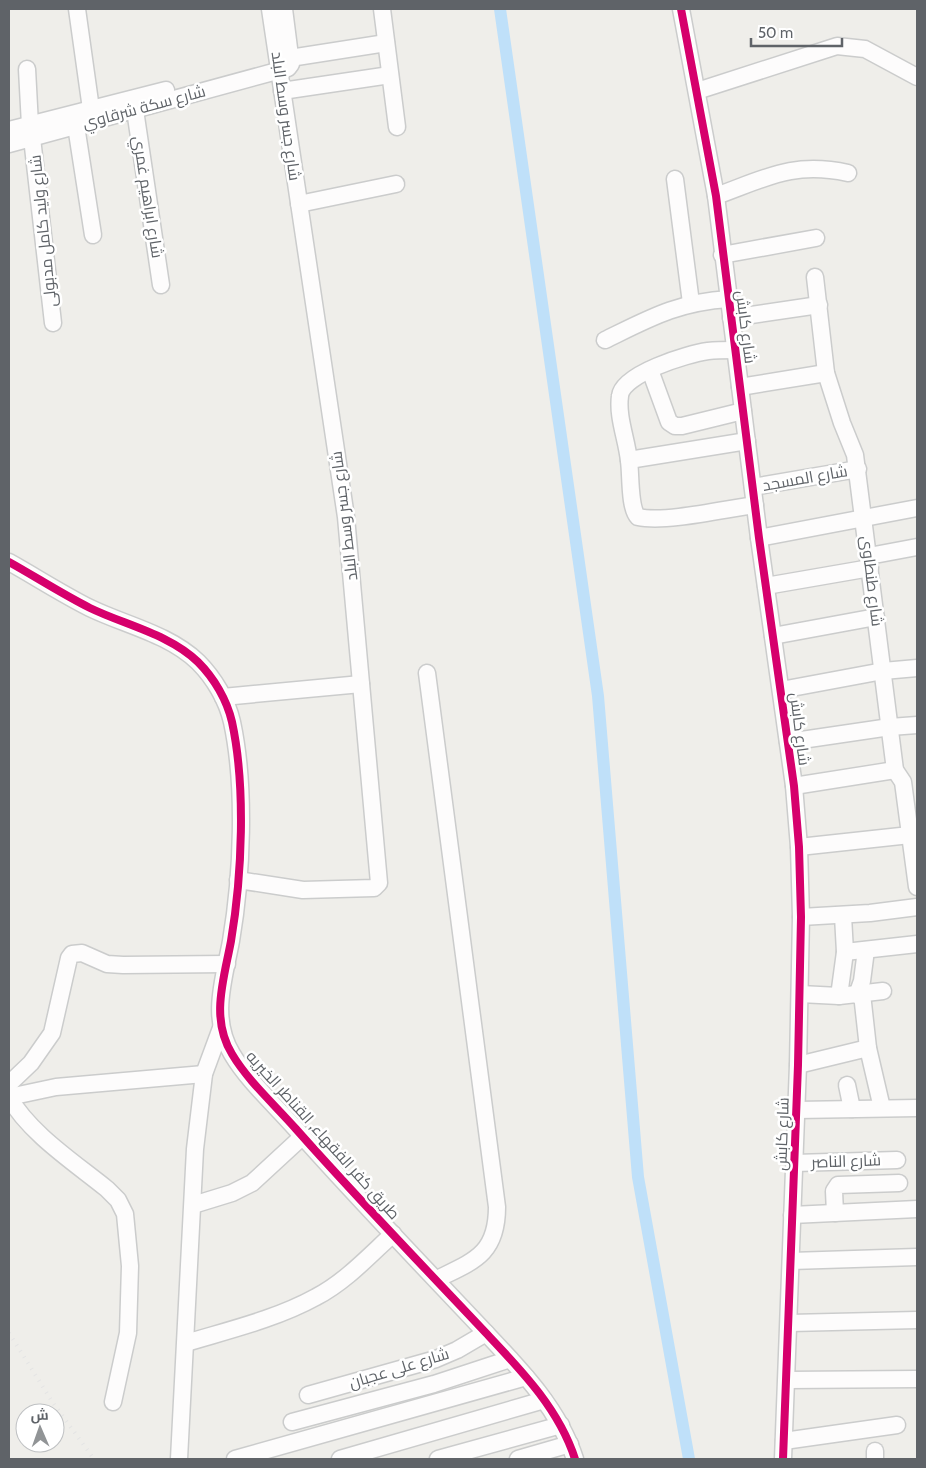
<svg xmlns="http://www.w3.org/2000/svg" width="926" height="1468" viewBox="0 0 926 1468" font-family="Cabin,Cairo,sans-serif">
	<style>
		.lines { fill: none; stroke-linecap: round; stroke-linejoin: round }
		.canal { stroke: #bfe0f9; stroke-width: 12 }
		.minor-casing { stroke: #cbcccc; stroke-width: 19 }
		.minor { stroke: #fdfcfc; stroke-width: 16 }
		.rail { stroke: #e4e4e4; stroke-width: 4; stroke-dasharray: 1 6; stroke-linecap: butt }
		.cycleway-casing { stroke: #fff; stroke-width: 11 }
		.cycleway { stroke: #d6006c; stroke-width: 8 }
		.labels { text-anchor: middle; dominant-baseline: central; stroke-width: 5; stroke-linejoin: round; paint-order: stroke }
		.street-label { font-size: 16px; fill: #5f6368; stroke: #fff }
	</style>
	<rect width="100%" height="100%" fill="#efeeea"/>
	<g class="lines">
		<polyline class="canal" points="500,9 598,696 638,1177 689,1459"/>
		<defs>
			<g id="minor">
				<polyline points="77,9 91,109"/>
				<polyline points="382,9 397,127"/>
				<polyline points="681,9 716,196 759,538 794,786 799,847 801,917 798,1065 783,1459"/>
				<polyline points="290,58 386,43"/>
				<polyline points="27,69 30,125"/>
				<polyline points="282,91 390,75"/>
				<polyline points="697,91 837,46 865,49 917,77"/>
				<polyline points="135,110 161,285"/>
				<polyline points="76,126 93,235"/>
				<polyline points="9,130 166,90"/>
				<polyline points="32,138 53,323"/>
				<polyline points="9,144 288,68 291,64 284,9"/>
				<polyline points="675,179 691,303"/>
				<path d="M716,196C766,178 793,161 848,173"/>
				<polyline points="299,204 396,184"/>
				<polyline points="722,255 816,238"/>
				<polyline points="815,277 826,373 842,423 855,455 895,770 903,782 917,887"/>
				<polyline points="731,318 819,305"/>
				<path d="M605,340C650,318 678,302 729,299"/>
				<path d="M735,350C726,350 717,350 708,351C687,354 622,374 620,396C617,417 627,440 629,461C631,474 629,508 638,517C666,523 725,509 755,505"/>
				<polyline points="650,370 669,422 675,426 682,426 743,411"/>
				<polyline points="740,387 826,373"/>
				<polyline points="629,460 747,441"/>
				<polyline points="753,487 858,469"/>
				<polyline points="759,538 917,508"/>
				<polyline points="869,556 917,547"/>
				<path d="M9,562C36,577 62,594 90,608C125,625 169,634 198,662C214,678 227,700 232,722C246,787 242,876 231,941C224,979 210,1018 232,1054C248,1081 275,1105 296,1129C357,1198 422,1265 486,1333C521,1370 559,1409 575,1459"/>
				<polyline points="766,586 870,568"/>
				<polyline points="773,636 876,617"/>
				<path d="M427,673L497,1207C497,1254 474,1261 437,1279"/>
				<polyline points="781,690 883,671 917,668"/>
				<polyline points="223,697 361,684"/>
				<polyline points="788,742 890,727 917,725"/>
				<polyline points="794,786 895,770"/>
				<polyline points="799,847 910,835"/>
				<polyline points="238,880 303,890 374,888 379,883 346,517 270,9"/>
				<polyline points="801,917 870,913 917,907"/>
				<polyline points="845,952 917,944"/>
				<polyline points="800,994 839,996 883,991"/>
				<polyline points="862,994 868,1048 882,1108"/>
				<polyline points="857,995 862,981 866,950"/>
				<polyline points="839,996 845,952 843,916"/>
				<polyline points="798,1065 868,1048"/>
				<polyline points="9,1084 31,1063 52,1033 69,958 72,954 82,953 107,964 123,965 227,964"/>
				<polyline points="847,1085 852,1109"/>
				<path d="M9,1097C29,1133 75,1163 107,1189L118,1200L125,1214L130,1266L128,1333L113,1402"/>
				<polyline points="9,1097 56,1087 204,1074"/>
				<polyline points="797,1110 917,1108"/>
				<polyline points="795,1163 897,1160"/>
				<polyline points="193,1205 232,1193 252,1183 303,1136"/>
				<polyline points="835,1213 834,1191 838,1185 899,1183"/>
				<polyline points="792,1215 917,1209"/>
				<polyline points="791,1261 917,1257"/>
				<polyline points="790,1323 917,1320"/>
				<path d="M186,1343C229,1330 276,1319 316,1297C345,1282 369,1256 393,1234"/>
				<polyline points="787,1380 917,1379"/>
				<polyline points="308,1395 436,1359 457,1350 486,1333"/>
				<polyline points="292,1422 434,1384 510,1359"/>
				<polyline points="784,1441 897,1425"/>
				<polyline points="875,1451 875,1459"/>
				<polyline points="179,1459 195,1149 204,1074 221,1028"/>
				<polyline points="235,1459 526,1377"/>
				<polyline points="340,1459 544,1400"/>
				<polyline points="438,1459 561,1425"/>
				<polyline points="518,1459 570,1444"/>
			</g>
		</defs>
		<use href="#minor" class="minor-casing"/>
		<use href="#minor" class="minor"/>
		<polyline class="rail" points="9,1333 53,1403 94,1459"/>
		<defs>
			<g id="cycleway">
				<polyline points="681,9 716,196 759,538 794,786 799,847 801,917 798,1065 783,1459"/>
				<path d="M9,562C36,577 62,594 90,608C125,625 169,634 198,662C214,678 227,700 232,722C246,787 242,876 231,941C224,979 210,1018 232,1054C248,1081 275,1105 296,1129C357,1198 422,1265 486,1333C521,1370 559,1409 575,1459"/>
			</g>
		</defs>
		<use href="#cycleway" class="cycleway-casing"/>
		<use href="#cycleway" class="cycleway"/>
	</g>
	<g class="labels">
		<g class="street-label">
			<text transform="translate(144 107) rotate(-15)">شارع سكة شرقاوي</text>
			<text transform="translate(286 116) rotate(82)">شارع جسر وسط البلد</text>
			<text transform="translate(148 197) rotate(81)">شارع ابراهيم غمري</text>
			<text transform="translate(43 231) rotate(-96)">شارع وليد كامل مدبولى</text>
			<text transform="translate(746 327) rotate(83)">شارع كابش</text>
			<text transform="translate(805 478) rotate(-10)">شارع المسجد</text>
			<text transform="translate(344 516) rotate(-97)">شارع جسر وسط البلد</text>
			<text transform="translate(872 581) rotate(83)">شارع طنطاوى</text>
			<text transform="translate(800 729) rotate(83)">شارع كابش</text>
			<text transform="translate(782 1134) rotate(-88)">شارع كابش</text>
			<text transform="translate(323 1135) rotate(48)">طريق كفر الفقهاء, القناطر الخيريه</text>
			<text transform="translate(846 1161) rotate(-2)">شارع الناصر</text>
			<text transform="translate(399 1368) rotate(-17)">شارع على عجبان</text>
		</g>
	</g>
	<rect width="926" height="1468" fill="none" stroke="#5f6368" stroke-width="20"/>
	<g transform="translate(40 1428) rotate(358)"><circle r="24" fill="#ffffff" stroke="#bfc1c3"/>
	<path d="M0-4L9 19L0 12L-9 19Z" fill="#919496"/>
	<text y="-8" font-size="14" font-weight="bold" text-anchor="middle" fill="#5f6368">ش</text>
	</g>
	<path d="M751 38v8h91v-8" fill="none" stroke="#5f6368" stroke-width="2.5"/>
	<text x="758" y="38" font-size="15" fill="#5f6368" stroke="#ffffff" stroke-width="4" paint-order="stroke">50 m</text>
</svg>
